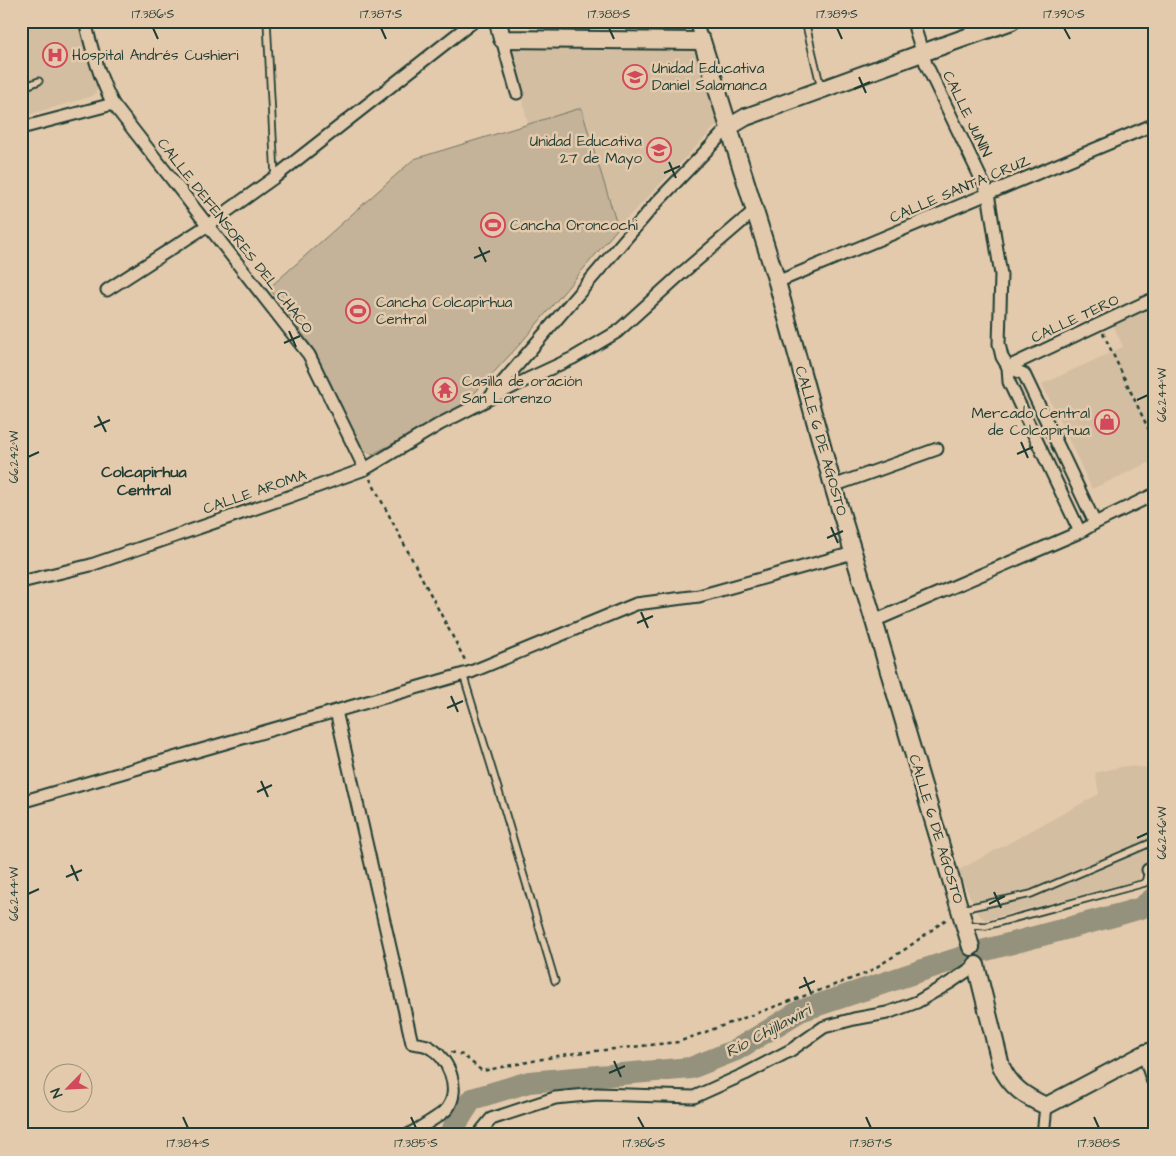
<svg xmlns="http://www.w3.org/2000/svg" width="1176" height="1156" viewBox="0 0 1176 1156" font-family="'Architects Daughter',sans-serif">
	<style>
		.built { fill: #d3bea2 }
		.green { fill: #c4b299; stroke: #727866 }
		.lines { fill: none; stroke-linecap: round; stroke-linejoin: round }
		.river { stroke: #94917b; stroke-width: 22 }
		.service-casing { stroke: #1f3d34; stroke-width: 9 }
		.minor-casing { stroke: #1f3d34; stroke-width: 15 }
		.secondary-casing { stroke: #1f3d34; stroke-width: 20 }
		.path { stroke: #1f3d34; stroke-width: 2.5; stroke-dasharray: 4 4; stroke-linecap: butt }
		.service { stroke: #e4caac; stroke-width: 5.5 }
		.minor { stroke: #e4caac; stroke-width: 11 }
		.secondary { stroke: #e4caac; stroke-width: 16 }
		.ticks { fill: none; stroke: #1f3d34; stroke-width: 2 }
		.labels { text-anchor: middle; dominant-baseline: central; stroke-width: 5; stroke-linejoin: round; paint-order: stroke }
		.poi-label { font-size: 15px; fill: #1f3d34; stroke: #e4caac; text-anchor: start }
		.street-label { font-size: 15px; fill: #1f3d34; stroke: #e4caac }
		.neighbourhood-label { font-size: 16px; font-weight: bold; fill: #1f3d34; stroke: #e4caac }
		.water-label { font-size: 16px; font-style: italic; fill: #2b453b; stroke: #e4caac }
		.neatline { fill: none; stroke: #1f3d34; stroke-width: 2 }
		.ticks-label { font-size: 12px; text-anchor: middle; fill: #1f3d34 }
	</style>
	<rect width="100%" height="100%" fill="#e4caac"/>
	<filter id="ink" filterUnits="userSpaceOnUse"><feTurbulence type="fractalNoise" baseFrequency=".02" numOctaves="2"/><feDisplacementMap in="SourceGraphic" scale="10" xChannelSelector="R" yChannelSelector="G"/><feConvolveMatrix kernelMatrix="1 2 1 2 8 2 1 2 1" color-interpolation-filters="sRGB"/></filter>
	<g filter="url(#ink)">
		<g class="built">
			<polygon points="21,21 80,21 99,88 93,96 21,117"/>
			<polygon points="510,47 694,48 718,124 618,228 581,109 528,124"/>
			<polygon points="1155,306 1155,460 1092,489 1042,384 1123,347 1113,325"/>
			<polygon points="1125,766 1155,768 1155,863 1141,867 1139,880 985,920 979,914 957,871 1099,794 1095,773"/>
		</g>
		<polygon class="green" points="581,108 618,228 520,344 460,409 373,454 362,451 315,351 269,288 414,159"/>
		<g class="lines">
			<polyline class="river" points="449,1135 472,1099 529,1082 691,1068 736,1050 800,1011 944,963 982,951 1117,915 1141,908 1155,897"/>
			<defs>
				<g id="service">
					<polyline points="267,21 275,177"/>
					<polyline points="805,21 821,88"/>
					<polyline points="21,88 39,81"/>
					<polyline points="463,674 503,805 555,981"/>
					<polyline points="962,909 1031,894 1155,841"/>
					<polyline points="966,925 986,926 1145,883 1148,870"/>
				</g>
				<g id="minor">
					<path d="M85,21C92,50 99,77 113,104L309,355L365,469"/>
					<polyline points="696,21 702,41"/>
					<polyline points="914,21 915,29 926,64 988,193 1001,275 999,344 1002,357 1008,367 1009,382 1080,532"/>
					<polyline points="502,39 517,93"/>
					<polyline points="21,128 113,104"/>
					<polyline points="777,282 1155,124"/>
					<polyline points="107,290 208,225 275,177 474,21"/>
					<polyline points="1008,367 1024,374 1095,523"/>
					<polyline points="1008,367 1155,298"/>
					<polyline points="491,396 657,202 729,127"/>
					<polyline points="833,486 937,449"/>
					<polyline points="21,582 91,565 291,496 365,469 440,424 530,378 573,358 617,332 682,273 754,211"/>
					<polyline points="874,621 1080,532 1095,523 1155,494"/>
					<path d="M336,711L412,1043C416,1044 422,1044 427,1046C448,1056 462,1089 447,1109C442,1115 416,1130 408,1135"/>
					<polyline points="21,802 471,672 636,604 699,596 853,553"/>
					<polyline points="1148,870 1155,868"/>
					<polyline points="478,1135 491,1119 555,1098 597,1094 694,1097 745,1074 791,1050 824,1027 854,1019 887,1013 917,1002 951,982 976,965"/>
					<polyline points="1043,1135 1046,1106"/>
				</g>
				<g id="secondary">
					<polyline points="498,21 502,39 702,41 777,282 833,486 874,621 971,947"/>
					<polyline points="729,127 746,117 922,53 1012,21"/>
					<path d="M976,965L1001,1066C1010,1087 1026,1097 1046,1106L1146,1053L1155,1050"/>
					<polyline points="1146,1053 1155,1080"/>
				</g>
			</defs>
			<use href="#service" class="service-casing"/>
			<use href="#minor" class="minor-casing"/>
			<use href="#secondary" class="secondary-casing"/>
			<g class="path">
				<polyline points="1103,333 1155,443"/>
				<polyline points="370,479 466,662"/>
				<polyline points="451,1052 463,1055 482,1071 568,1054 678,1042 867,973 907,948 948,918"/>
			</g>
			<use href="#service" class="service"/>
			<use href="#minor" class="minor"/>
			<use href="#secondary" class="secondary"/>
		</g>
	</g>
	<path class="ticks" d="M153,28L158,39M381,28L386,39M609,28L614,39M837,28L842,39M1064,28L1070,39M859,77L866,93M854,89L870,82M669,162L676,178M664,173L680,166M479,247L486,262M474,258L490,251M289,331L296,347M284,343L300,336M1137,400L1148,395M98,416L106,432M94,427L110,420M1021,442L1028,458M1017,454L1033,447M28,457L39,452M831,527L838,543M827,538L843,531M641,612L648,628M637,623L653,616M451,696L458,712M447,708L463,701M261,781L268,797M257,792L272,785M1137,838L1148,833M71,865L78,881M66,877L82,870M994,892L1001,908M28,894L39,889M989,904L1005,896M804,977L811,993M799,988L815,981M614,1061L621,1077M609,1073L625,1066M183,1117L188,1128M411,1117L416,1128M638,1117L644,1128M866,1117L871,1128M1094,1117L1099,1128"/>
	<defs>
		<symbol id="hospital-ring" viewBox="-11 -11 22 22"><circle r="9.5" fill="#e4caac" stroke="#d1495b" stroke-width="1.5"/><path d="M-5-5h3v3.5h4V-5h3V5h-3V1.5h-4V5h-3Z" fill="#d1495b"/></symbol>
		<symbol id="school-ring" viewBox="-11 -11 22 22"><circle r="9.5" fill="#e4caac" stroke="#d1495b" stroke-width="1.5"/><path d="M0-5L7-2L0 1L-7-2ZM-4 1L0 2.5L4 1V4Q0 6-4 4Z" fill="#d1495b"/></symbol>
		<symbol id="stadium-ring" viewBox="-11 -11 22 22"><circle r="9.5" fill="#e4caac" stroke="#d1495b" stroke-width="1.5"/><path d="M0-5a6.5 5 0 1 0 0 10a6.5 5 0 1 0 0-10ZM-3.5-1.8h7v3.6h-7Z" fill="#d1495b"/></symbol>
		<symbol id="temple-ring" viewBox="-11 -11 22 22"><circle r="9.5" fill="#e4caac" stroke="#d1495b" stroke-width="1.5"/><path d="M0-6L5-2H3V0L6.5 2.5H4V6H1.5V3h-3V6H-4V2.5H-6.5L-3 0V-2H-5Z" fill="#d1495b"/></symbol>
		<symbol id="shop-ring" viewBox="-11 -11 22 22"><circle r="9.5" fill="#e4caac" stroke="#d1495b" stroke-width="1.5"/><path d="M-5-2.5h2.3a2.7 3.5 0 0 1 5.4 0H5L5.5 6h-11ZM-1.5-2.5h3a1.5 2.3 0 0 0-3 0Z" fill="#d1495b"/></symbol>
	</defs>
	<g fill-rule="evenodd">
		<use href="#hospital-ring" x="41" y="41" width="28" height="28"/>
		<use href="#school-ring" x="621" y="63" width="28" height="28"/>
		<use href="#school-ring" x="645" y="136" width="28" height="28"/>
		<use href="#stadium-ring" x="479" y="211" width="28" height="28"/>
		<use href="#stadium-ring" x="344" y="297" width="28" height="28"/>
		<use href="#temple-ring" x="431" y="376" width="28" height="28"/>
		<use href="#shop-ring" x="1093" y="408" width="28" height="28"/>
	</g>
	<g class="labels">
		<g class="poi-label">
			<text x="72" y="55">Hospital Andrés Cushieri</text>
			<text x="652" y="68">Unidad Educativa<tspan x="652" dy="17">Daniel Salamanca</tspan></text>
			<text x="642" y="141" text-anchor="end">Unidad Educativa<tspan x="642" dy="17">27 de Mayo</tspan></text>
			<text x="510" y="225">Cancha Oroncochi</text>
			<text x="376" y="302">Cancha Colcapirhua<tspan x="376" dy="17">Central</tspan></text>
			<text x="462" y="381">Casilla de oración<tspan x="462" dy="17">San Lorenzo</tspan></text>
			<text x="1090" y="413" text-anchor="end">Mercado Central<tspan x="1090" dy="17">de Colcapirhua</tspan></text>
		</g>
		<g class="street-label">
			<text transform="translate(967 114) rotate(64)">CALLE JUNÍN</text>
			<text transform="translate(960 189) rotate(-23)">CALLE SANTA CRUZ</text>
			<text transform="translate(235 236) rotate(52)">CALLE DEFENSORES DEL CHACO</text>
			<text transform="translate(1075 319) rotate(-25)">CALLE TERO</text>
			<text transform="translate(821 441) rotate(74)">CALLE 6 DE AGOSTO</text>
			<text transform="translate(255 492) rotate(-19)">CALLE AROMA</text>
			<text transform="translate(936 829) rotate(73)">CALLE 6 DE AGOSTO</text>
		</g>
		<g class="neighbourhood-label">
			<text x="144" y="472">Colcapirhua<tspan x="144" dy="18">Central</tspan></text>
		</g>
		<g class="water-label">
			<text transform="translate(768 1031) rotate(-28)">Río Chijllawiri</text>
		</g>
	</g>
	<rect width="1176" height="1156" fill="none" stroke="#e4caac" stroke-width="55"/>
	<g transform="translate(68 1088) rotate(246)"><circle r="24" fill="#e4caac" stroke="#95927c"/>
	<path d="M0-4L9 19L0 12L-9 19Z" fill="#d1495b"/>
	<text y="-8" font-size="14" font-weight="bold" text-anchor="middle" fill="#1f3d34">N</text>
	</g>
	<rect x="28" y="28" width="1120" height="1100" class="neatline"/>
	<g class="ticks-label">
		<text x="153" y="18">17.386°S</text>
		<text x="381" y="18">17.387°S</text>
		<text x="609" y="18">17.388°S</text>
		<text x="837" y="18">17.389°S</text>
		<text x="1064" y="18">17.390°S</text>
		<text transform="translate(1162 395) rotate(-90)" y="4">66.244°W</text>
		<text transform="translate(14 457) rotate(-90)" y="4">66.242°W</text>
		<text transform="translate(1162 833) rotate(-90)" y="4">66.246°W</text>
		<text transform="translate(14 894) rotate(-90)" y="4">66.244°W</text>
		<text x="188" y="1147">17.384°S</text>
		<text x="416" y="1147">17.385°S</text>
		<text x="644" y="1147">17.386°S</text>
		<text x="871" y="1147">17.387°S</text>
		<text x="1099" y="1147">17.388°S</text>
	</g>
</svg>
